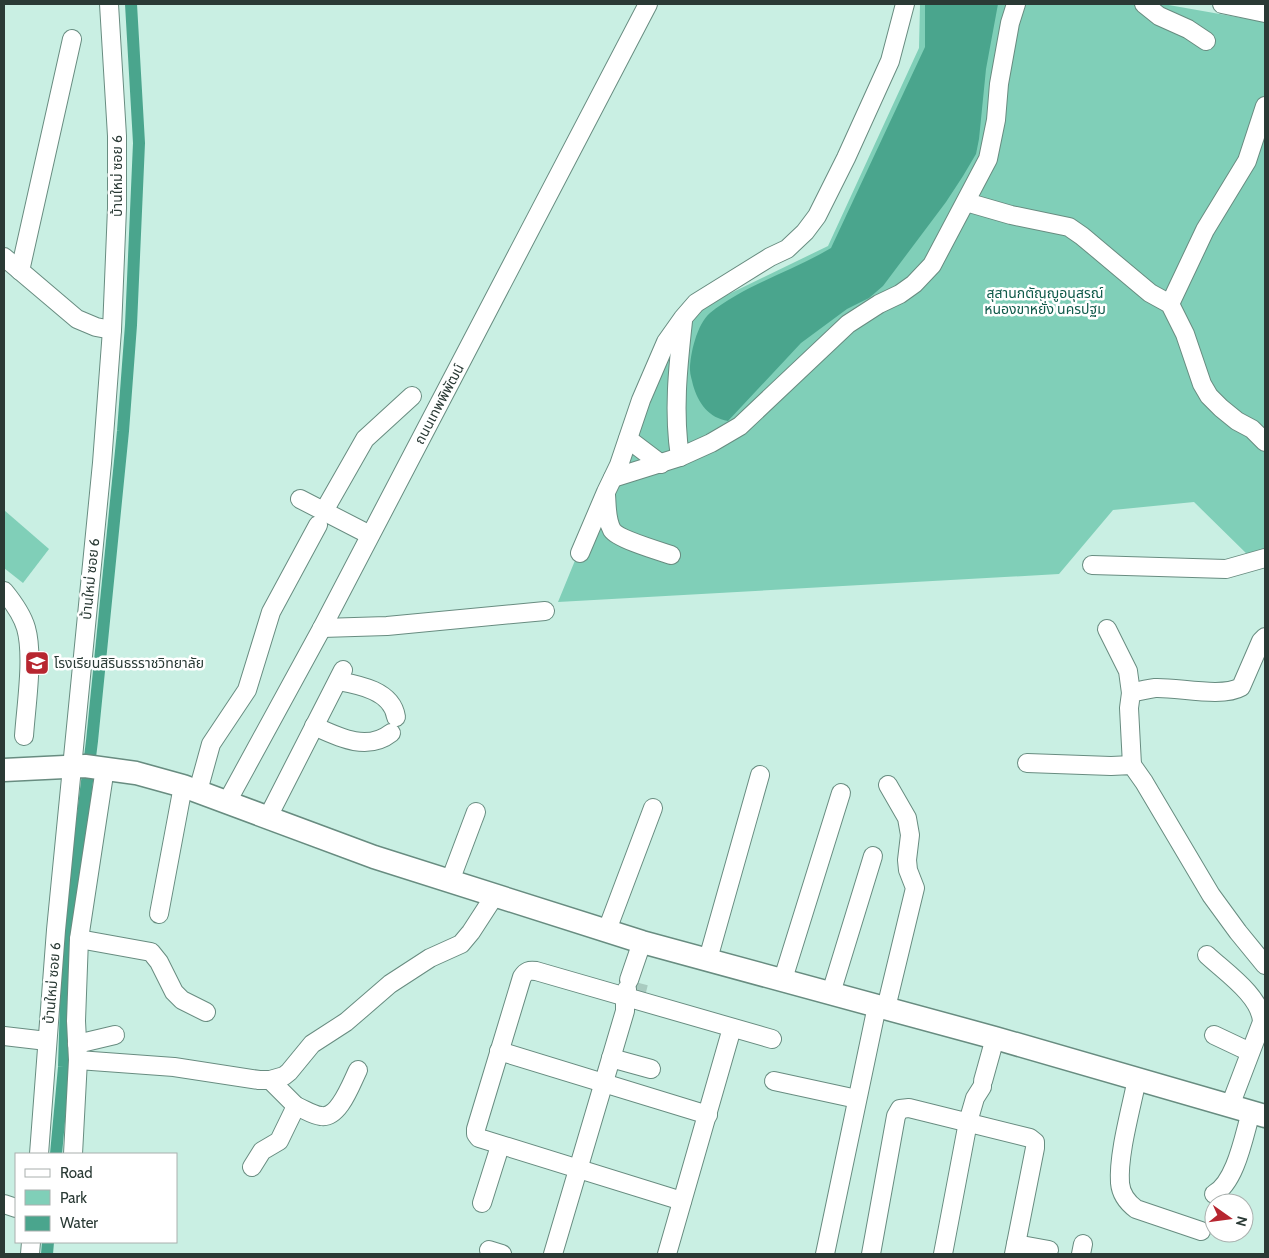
<svg xmlns="http://www.w3.org/2000/svg" width="1269" height="1258" viewBox="0 0 1269 1258" font-family="Cabin,'Noto Sans Thai',sans-serif">
	<style>
		.green { fill: #80cfb8 }
		.water { fill: #4aa58d }
		.lines { fill: none; stroke-linecap: round; stroke-linejoin: round }
		.canal { stroke: #4aa58d; stroke-width: 12 }
		.minor-tunnel { stroke: #a9cbc0; stroke-width: 18; stroke-dasharray: 18 9; stroke-linecap: butt }
		.minor-casing { stroke: #688c80; stroke-width: 20 }
		.major-casing { stroke: #688c80; stroke-width: 25 }
		.minor { stroke: #fff; stroke-width: 18 }
		.major { stroke: #fff; stroke-width: 22 }
		.labels { text-anchor: middle; dominant-baseline: central; stroke-width: 5; stroke-linejoin: round; paint-order: stroke }
		.street-label { font-size: 14px; fill: #2a3a35; stroke: #fff }
		.park-label { font-size: 14px; fill: #105a4a; stroke: #fff }
		.poi-label { font-size: 14px; fill: #2a3a35; stroke: #fff; text-anchor: start }
	</style>
	<rect width="100%" height="100%" fill="#c9efe3"/>
	<g class="green">
		<polygon points="920,4 1163,4 1265,22 1265,555 1251,558 1194,502 1113,510 1059,574 558,602 644,392 696,310 828,246 919,48"/>
		<polygon points="4,510 49,549 23,583 4,568"/>
	</g>
	<path class="water" d="M925,4H998L986,69L979,139L976,154L963,176L946,202L883,286L869,298L847,309L801,343L728,421C709,418 698,403 693,385C692,380 690,375 690,370C690,354 697,324 710,313C744,285 793,271 831,248L925,47Z"/>
	<g class="lines">
		<g class="canal">
			<polyline points="56,1154 64,1067 68,935 92,741 123,431 131,325 139,143 131,4"/>
			<polyline points="47,1254 48,1242"/>
		</g>
		<polyline class="minor-tunnel" points="637,991 639,983"/>
		<defs>
			<g id="minor">
				<polyline points="1144,4 1159,16 1188,29 1206,41"/>
				<polyline points="1222,4 1265,13"/>
				<polyline points="966,202 1011,215 1069,227 1082,236 1150,293 1170,304 1185,334 1202,384 1209,396 1221,408 1237,421 1252,429 1265,442"/>
				<polyline points="4,257 77,319 96,327 112,330"/>
				<polyline points="20,271 72,39"/>
				<polyline points="1170,304 1205,230 1247,161 1265,106"/>
				<polyline points="628,439 661,464"/>
				<path d="M680,457C673,411 678,367 683,321"/>
				<polyline points="613,478 680,457 711,443 740,426 848,324 879,304 900,294 914,284 932,265 988,159 996,120 999,84 1010,23 1016,4"/>
				<path d="M606,495C607,506 606,519 612,530C618,539 659,551 671,555"/>
				<polyline points="300,499 370,535"/>
				<polyline points="324,511 365,439 412,396"/>
				<polyline points="580,553 606,492 619,465 641,400 666,342 683,318 696,303 770,257 787,249 805,232 817,216 846,158 890,61 905,4"/>
				<polyline points="1092,565 1226,569 1265,558"/>
				<path d="M4,591C13,602 22,614 26,628C34,656 26,706 24,736"/>
				<polyline points="322,628 387,626 545,611"/>
				<polyline points="1107,629 1128,671 1131,693"/>
				<path d="M338,681C360,685 392,691 396,717"/>
				<path d="M314,726C338,737 367,752 391,733"/>
				<polyline points="1027,763 1111,766 1132,765 1144,782 1211,895 1238,932 1265,965"/>
				<path d="M1132,765L1129,708L1131,693C1139,691 1147,689 1155,688C1178,687 1222,698 1241,687L1261,641L1265,637"/>
				<polyline points="198,791 211,744 247,690 271,612 318,525"/>
				<polyline points="227,802 322,628 648,4"/>
				<polyline points="268,817 343,670"/>
				<polyline points="450,881 476,812"/>
				<polyline points="159,914 183,786"/>
				<polyline points="607,930 653,808"/>
				<polyline points="79,939 151,952 159,962 174,992 182,1000 206,1012"/>
				<path d="M1207,955C1225,972 1261,996 1262,1022L1230,1106"/>
				<polyline points="708,959 760,775"/>
				<polyline points="783,979 841,793"/>
				<polyline points="629,980 642,942"/>
				<polyline points="831,993 873,856"/>
				<polyline points="886,1008 915,888 908,870 907,860 910,835 907,818 888,785"/>
				<polyline points="1214,1035 1250,1052"/>
				<polyline points="4,1036 47,1041"/>
				<polyline points="77,1044 115,1035"/>
				<polyline points="499,1051 708,1115"/>
				<polyline points="611,1058 651,1069"/>
				<polyline points="78,1060 174,1067 259,1080 270,1080 284,1076 289,1072 312,1044 346,1022 390,984 430,958 461,944 471,932 495,895"/>
				<path d="M1137,1079C1131,1109 1118,1154 1120,1183C1121,1194 1128,1203 1136,1209L1201,1231"/>
				<polyline points="774,1081 857,1099"/>
				<polyline points="983,1081 995,1038"/>
				<path d="M296,1106C304,1109 312,1115 321,1116C339,1119 351,1084 358,1070"/>
				<polyline points="39,1154 56,930 102,463 112,330 117,208 117,136 109,4"/>
				<polyline points="73,1154 78,1060 76,1021 79,939 105,768"/>
				<polyline points="252,1167 262,1151 279,1141 296,1106 270,1080"/>
				<path d="M1214,1194C1236,1182 1244,1135 1251,1112"/>
				<path d="M682,1201L479,1138L476,1134V1129L522,977C526,971 529,970 536,971L772,1039"/>
				<polyline points="482,1203 500,1146"/>
				<polyline points="4,1204 16,1208"/>
				<polyline points="1016,1244 1049,1250"/>
				<polyline points="489,1250 502,1254"/>
				<polyline points="30,1254 31,1242"/>
				<polyline points="553,1254 625,1011 625,997 627,989"/>
				<polyline points="667,1254 732,1028"/>
				<polyline points="825,1254 877,1006"/>
				<polyline points="871,1254 896,1116 900,1109 909,1108 1030,1138 1035,1142 1035,1148 1014,1254"/>
				<polyline points="943,1254 968,1122 975,1098 982,1087"/>
				<polyline points="1081,1254 1083,1244"/>
			</g>
			<polyline id="major" points="4,770 85,766 136,773 183,786 374,857 642,942 995,1038 1265,1116"/>
		</defs>
		<use href="#minor" class="minor-casing"/>
		<use href="#major" class="major-casing"/>
		<use href="#minor" class="minor"/>
		<use href="#major" class="major"/>
	</g>
	<defs>
		<symbol id="school-square" viewBox="-11 -11 22 22"><rect x="-9" y="-9" width="18" height="18" rx="4" fill="#b72630" stroke="#fff"/><path d="M0-5L7-2L0 1L-7-2ZM-4 1L0 2.5L4 1V4Q0 6-4 4Z" fill="#fff"/></symbol>
	</defs>
	<g fill-rule="evenodd">
		<use href="#school-square" x="23" y="649" width="28" height="28"/>
	</g>
	<g class="labels">
		<g class="street-label">
			<text transform="translate(117 176) rotate(-90)">บ้านใหม่ ซอย 6</text>
			<text transform="translate(439 404) rotate(-62)">ถนนเทพพิพัฒน์</text>
			<text transform="translate(90 579) rotate(-84)">บ้านใหม่ ซอย 6</text>
			<text transform="translate(52 983) rotate(-85)">บ้านใหม่ ซอย 6</text>
		</g>
		<g class="park-label">
			<text x="1045" y="293">สุสานกตัญญูอนุสรณ์<tspan x="1045" dy="16">หนองขาหยั่ง นครปฐม</tspan></text>
		</g>
		<g class="poi-label">
			<text x="54" y="663">โรงเรียนสิรินธรราชวิทยาลัย</text>
		</g>
	</g>
	<rect width="1269" height="1258" fill="none" stroke="#2a3a35" stroke-width="10"/>
	<rect x="15" y="1153" width="162" height="90" fill="#ffffff" stroke="#aab0ae"/>
	<rect x="25" y="1169" width="25" height="8" fill="#ffffff" stroke="#aab0ae"/>
	<text x="60" y="1178" font-size="15" fill="#2a3a35">Road</text>
	<rect x="25" y="1190" width="25" height="15" fill="#80cfb8" stroke="#aab0ae"/>
	<text x="60" y="1203" font-size="15" fill="#2a3a35">Park</text>
	<rect x="25" y="1216" width="25" height="15" fill="#4aa58d" stroke="#aab0ae"/>
	<text x="60" y="1228" font-size="15" fill="#2a3a35">Water</text>
	<g transform="translate(1229 1218) rotate(104)"><circle r="24" fill="#ffffff" stroke="#aab0ae"/>
	<path d="M0-4L9 19L0 12L-9 19Z" fill="#b72630"/>
	<text y="-8" font-size="14" font-weight="bold" text-anchor="middle" fill="#2a3a35">N</text>
	</g>
</svg>
